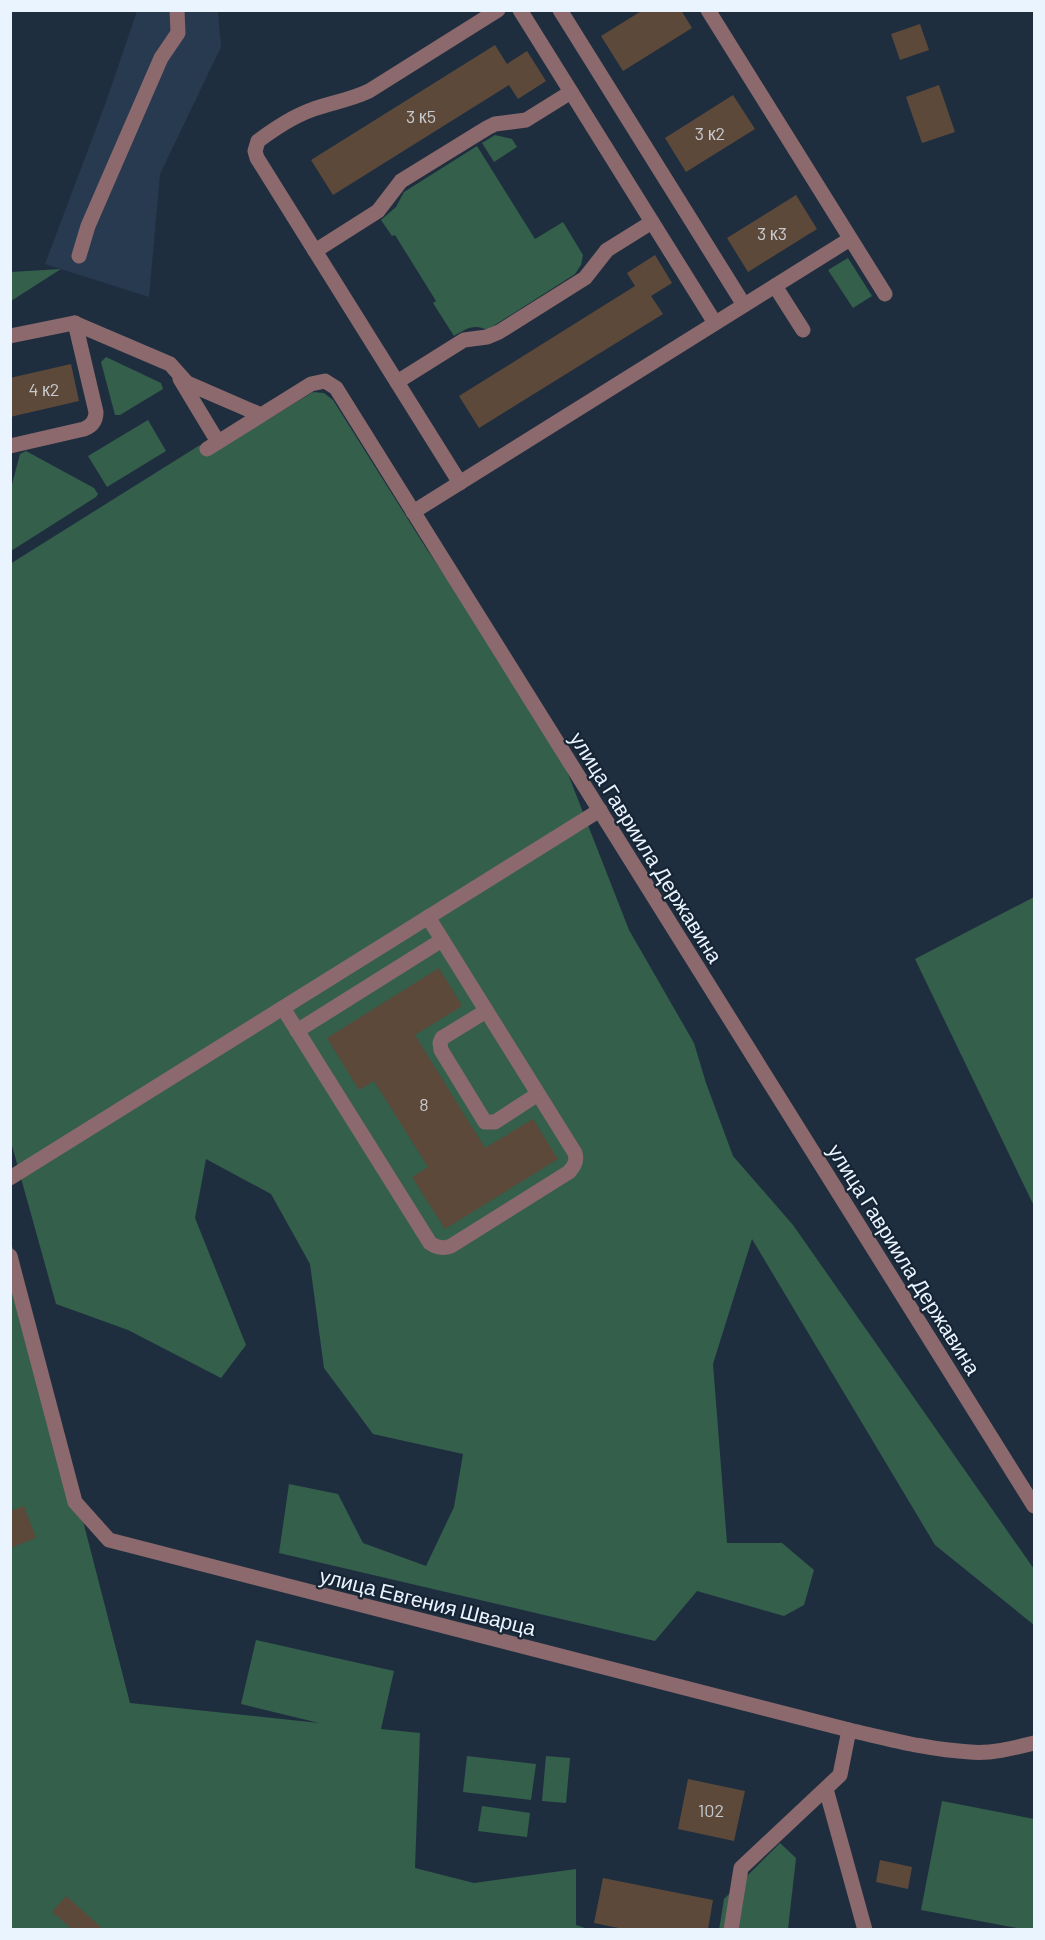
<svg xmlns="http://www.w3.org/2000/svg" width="1045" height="1940" viewBox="0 0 1045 1940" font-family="Barlow,sans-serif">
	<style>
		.built { fill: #273a50 }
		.green { fill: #335f4b }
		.building { fill: #5d4939 }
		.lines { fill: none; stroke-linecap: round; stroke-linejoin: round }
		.minor { stroke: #8b696c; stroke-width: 15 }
		.labels { text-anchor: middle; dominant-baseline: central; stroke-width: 4.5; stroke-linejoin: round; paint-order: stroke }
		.number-label { font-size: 18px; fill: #c7c9ce }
		.street-label { font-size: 21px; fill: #eaf4ff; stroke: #162434 }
	</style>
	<rect width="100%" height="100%" fill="#1f2e3f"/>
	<polygon class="built" points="137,11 218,11 221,47 160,174 149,297 45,264 106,102"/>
	<g class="green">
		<polygon points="495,135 512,139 517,147 494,162 482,143"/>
		<path d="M477,146L535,239L563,222L583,255L581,265L575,274L487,330C474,323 465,329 454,336L433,303L436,301L395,235L392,236L381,220L396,207L404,192Z"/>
		<polygon points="848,258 872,296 853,308 828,270"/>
		<polygon points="61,269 11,301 11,272"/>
		<polygon points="106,357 161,383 163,389 120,415 115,415 101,362"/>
		<polygon points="313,392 324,393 333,400 426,548 552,733 629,930 694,1043 706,1083 733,1156 793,1225 1034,1569 1034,1625 935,1545 752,1239 713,1364 727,1543 782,1543 814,1570 804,1605 784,1616 697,1591 655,1641 279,1553 289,1484 338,1494 363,1543 426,1566 454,1507 463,1454 373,1434 324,1368 310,1264 271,1194 206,1159 195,1218 246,1345 221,1378 128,1330 56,1304 11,1142 10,564 200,445 208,456"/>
		<polygon points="148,420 166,451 107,487 88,456"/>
		<polygon points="26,451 94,488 98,494 96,497 11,551 11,488 20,454"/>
		<polygon points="1034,897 1034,1206 915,959"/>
		<polygon points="10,1238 130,1703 319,1723 241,1704 256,1640 394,1671 381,1729 420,1733 415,1868 474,1883 576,1869 576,1925 588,1929 11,1929"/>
		<polygon points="467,1756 536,1764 531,1800 463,1792"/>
		<polygon points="546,1756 570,1758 566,1803 542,1801"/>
		<polygon points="942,1801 1034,1819 1034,1929 1022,1929 921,1910"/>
		<polygon points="482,1806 530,1813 527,1837 478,1831"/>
		<polygon points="780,1843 796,1858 788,1929 719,1930 724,1899"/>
	</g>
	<g class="building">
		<polygon points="643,10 681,10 692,28 623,71 601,36"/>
		<polygon points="920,24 929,50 900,60 891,34"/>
		<polygon points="495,45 507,64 527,51 546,81 518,99 509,85 333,195 311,160"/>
		<polygon points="939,85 955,132 922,143 906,97"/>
		<polygon points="733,95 755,129 686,172 665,138"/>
		<polygon points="796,195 817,229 748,272 727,238"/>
		<polygon points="655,255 672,283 651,296 663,314 479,428 459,396 635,286 627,273"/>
		<polygon points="71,364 79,401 10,417 10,378"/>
		<polygon points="439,968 462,1006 415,1035 485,1148 533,1119 558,1159 445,1229 412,1177 428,1167 374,1081 359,1090 327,1038"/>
		<polygon points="24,1506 36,1538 10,1548 10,1511"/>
		<polygon points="688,1779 745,1791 734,1841 678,1829"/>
		<polygon points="880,1860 912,1867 908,1889 876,1882"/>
		<polygon points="603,1878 713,1900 708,1929 623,1929 594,1923"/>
		<polygon points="66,1896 103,1929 72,1929 52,1912"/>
	</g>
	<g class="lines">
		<g class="minor">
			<polyline points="520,10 715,323"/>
			<polyline points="560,10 744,305"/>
			<polyline points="708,10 885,294"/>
			<polyline points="315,251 378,211 401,181 487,128 495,124 526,120 571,92"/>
			<polyline points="79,256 88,226 161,58 178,33 177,10"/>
			<polyline points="775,286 803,330"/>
			<polyline points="10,336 74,323 170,364 187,383 261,415"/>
			<polyline points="180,379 218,442"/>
			<polyline points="397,382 464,340 487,337 499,332 585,278 607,250 652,222"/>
			<path d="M10,446L84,429C92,426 96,420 96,412L75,323"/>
			<polyline points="207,449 311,384 325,381 336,388 1034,1506"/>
			<path d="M460,483L257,158L255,151L258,141C274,129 292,117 311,110C330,103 350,100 369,91L498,10"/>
			<polyline points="413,512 850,239"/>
			<path d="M283,1008L430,1243C437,1248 443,1249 451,1246L569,1172C575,1165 577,1161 575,1153L428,917"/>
			<polyline points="486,1011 442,1038 440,1043 441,1050 485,1122 495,1122 538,1094"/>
			<polyline points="297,1031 442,940"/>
			<polyline points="10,1178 600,810"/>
			<path d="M10,1256L75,1502L109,1540L849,1730C889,1739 929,1750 970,1752C991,1754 1014,1748 1034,1743"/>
			<polyline points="826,1789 865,1930"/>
			<polyline points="731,1930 741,1868 840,1775 849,1730"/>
		</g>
	</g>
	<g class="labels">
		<g class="number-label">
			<text x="421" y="116">3 к5</text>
			<text x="710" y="133">3 к2</text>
			<text x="772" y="233">3 к3</text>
			<text x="44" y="389">4 к2</text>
			<text x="424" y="1104">8</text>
			<text x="711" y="1810">102</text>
		</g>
		<g class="street-label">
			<text transform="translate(647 847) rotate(58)">улица Гавриила Державина</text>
			<text transform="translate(905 1259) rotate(58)">улица Гавриила Державина</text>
			<text transform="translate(428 1601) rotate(14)">улица Евгения Шварца</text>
		</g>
	</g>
	<rect width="1045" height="1940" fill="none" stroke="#eaf4ff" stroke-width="24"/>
</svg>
